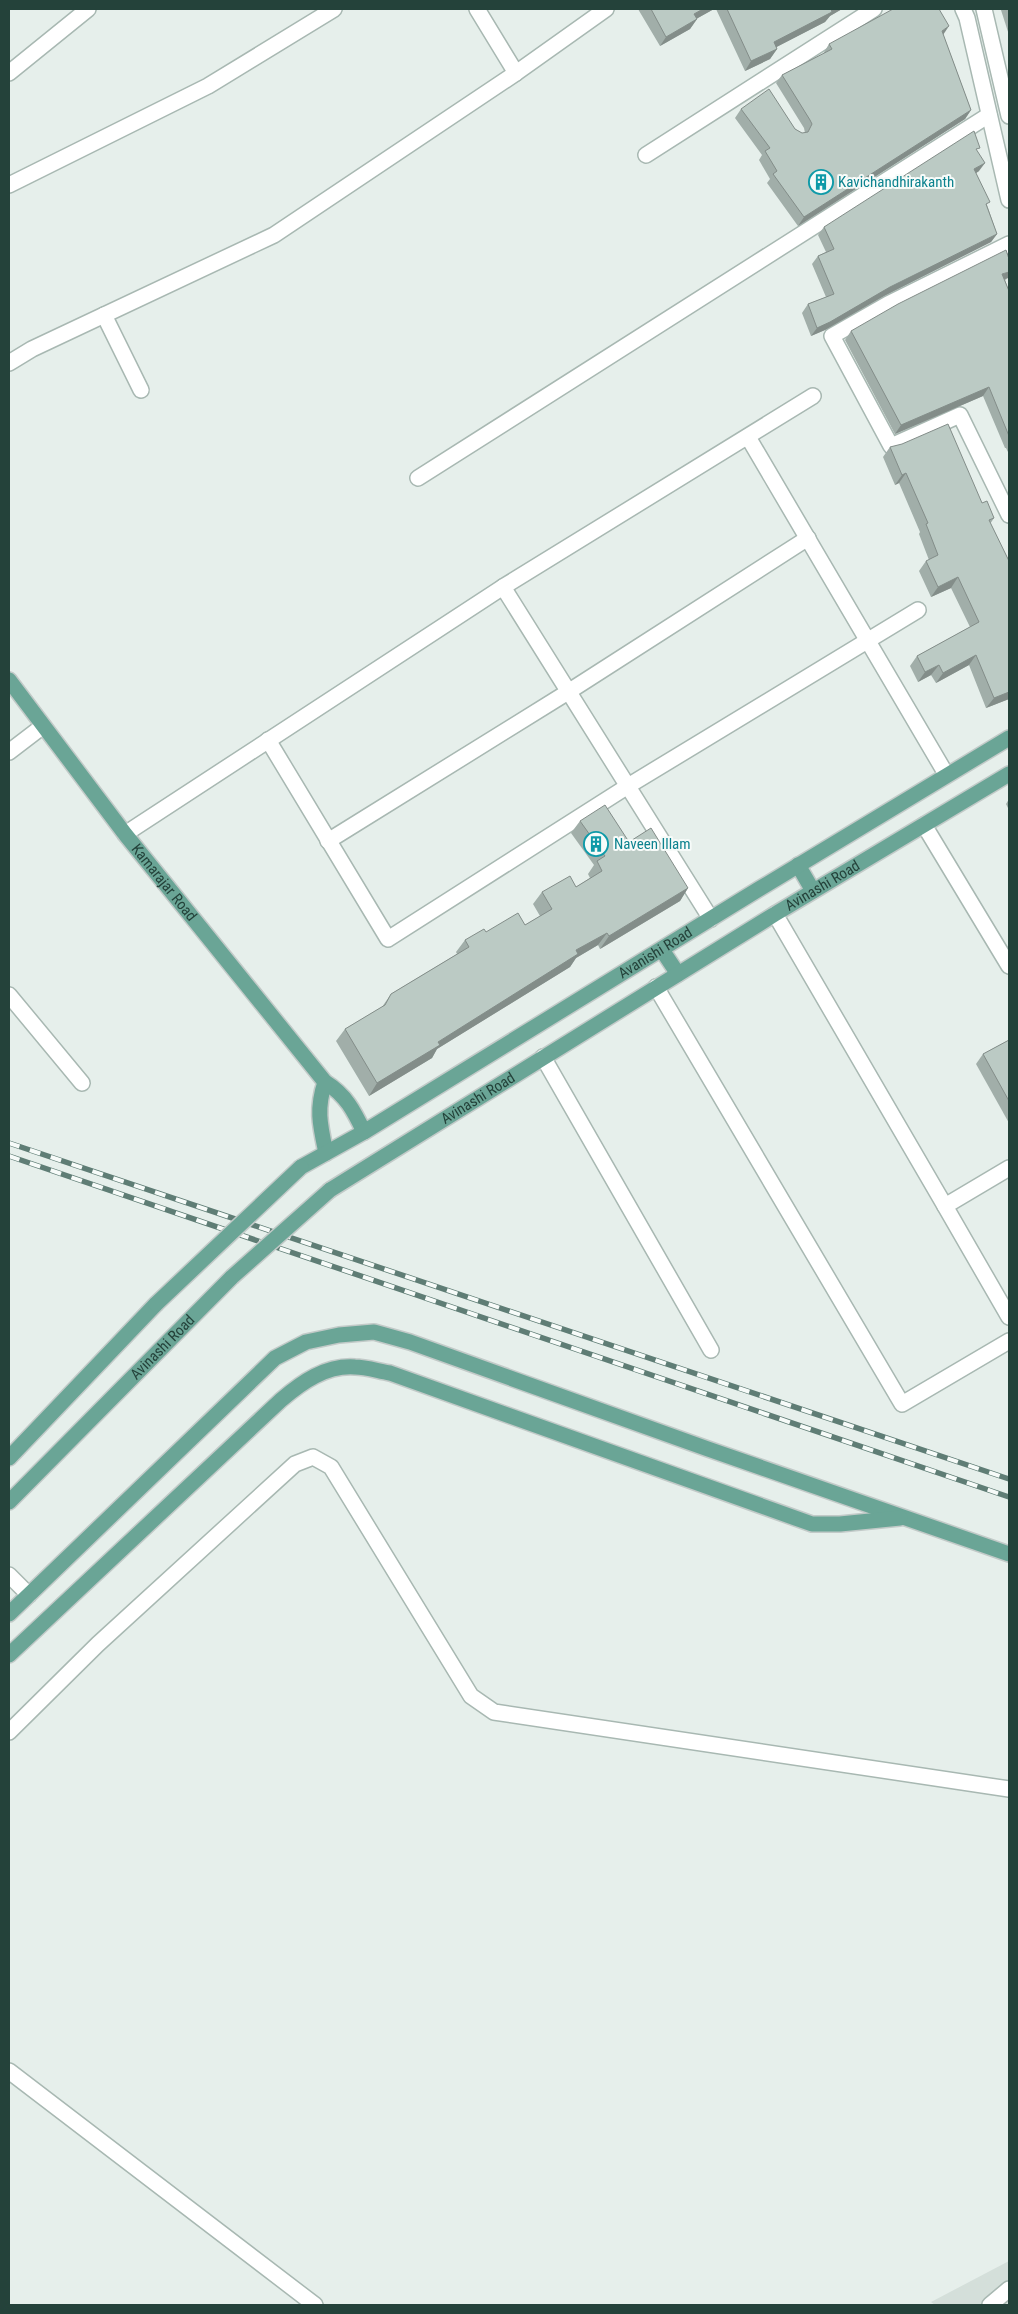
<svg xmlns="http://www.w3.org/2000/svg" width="1018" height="2314" viewBox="0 0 1018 2314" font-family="'Roboto Condensed',sans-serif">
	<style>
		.built { fill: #d4dfda }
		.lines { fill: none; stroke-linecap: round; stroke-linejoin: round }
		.minor-casing { stroke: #a8b8b2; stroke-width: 18 }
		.major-casing { stroke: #c2cac8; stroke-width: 18 }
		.minor { stroke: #fff; stroke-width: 15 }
		.major { stroke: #6aa596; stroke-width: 15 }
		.rail-casing { stroke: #5f7d75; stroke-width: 5.5 }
		.rail { stroke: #f7fbf9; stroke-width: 4; stroke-dasharray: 11; stroke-linecap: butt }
		.major-bridge-casing { stroke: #c2cac8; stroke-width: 18; stroke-linecap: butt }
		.major-bridge { stroke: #6aa596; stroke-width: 15 }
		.wall { fill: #a1aea9 }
		.shaded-wall { fill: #838d89 }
		.building { fill: #bbcac4; stroke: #838d89 }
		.labels { text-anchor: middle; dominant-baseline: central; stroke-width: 4; stroke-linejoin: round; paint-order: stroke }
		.culture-label { font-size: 15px; fill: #0d838f; stroke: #f7fbf9; text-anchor: start }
		.street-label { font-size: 15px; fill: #24423a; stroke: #f7fbf9 }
	</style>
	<rect width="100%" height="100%" fill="#e6efeb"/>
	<polygon class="built" points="1009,2261 1009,2305 935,2305 931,2302"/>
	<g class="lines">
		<defs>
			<g id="minor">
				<polyline points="477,9 516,73"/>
				<polyline points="963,9 967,18 1009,200"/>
				<polyline points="984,9 1009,116"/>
				<polyline points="9,73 88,9"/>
				<polyline points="646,155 874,9"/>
				<polyline points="9,185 208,86 334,9"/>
				<polyline points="1009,244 888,304 832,336 891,446 960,415 1009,515"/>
				<polyline points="104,315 141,390"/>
				<polyline points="9,363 32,349 274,235 516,73 606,9"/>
				<polyline points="748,437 946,774"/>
				<polyline points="418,478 989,115"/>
				<polyline points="503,587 711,919"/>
				<polyline points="268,740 388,939 628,786 918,610"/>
				<polyline points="9,752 43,726"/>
				<polyline points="924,825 1009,966"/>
				<polyline points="125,834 503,587 813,396"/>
				<polyline points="328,841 568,692 808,538"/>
				<polyline points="775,914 945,1206 1009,1168"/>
				<polyline points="656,987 902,1404 1009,1341"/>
				<polyline points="9,995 82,1083"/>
				<polyline points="543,1057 711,1350"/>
				<polyline points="945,1206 1009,1317"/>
				<polyline points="9,1575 29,1595"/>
				<polyline points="9,1732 98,1644 295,1464 313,1457 331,1467 471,1696 494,1712 1009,1789"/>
				<polyline points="9,2071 315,2305"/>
				<polyline points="990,2305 1009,2289"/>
			</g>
			<g id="major">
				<path id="s1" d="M9,680L125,834L325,1082C346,1095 354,1111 364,1132"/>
				<polyline points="798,865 813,891"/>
				<polyline points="662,950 678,974"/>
				<path d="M325,1082C316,1109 320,1125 326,1153"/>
				<path id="s2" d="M301,1167L364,1132L759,889L1009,738"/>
				<path id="s3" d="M330,1190L775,914L1009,774"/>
				<polyline points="9,1458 156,1304"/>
				<path id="s4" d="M9,1502L232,1277"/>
				<polyline points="9,1614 275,1358 306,1342 339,1335 374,1332 410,1342 708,1449 1009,1554"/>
				<path d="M9,1655L281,1400C302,1382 326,1365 355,1367C366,1367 378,1371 390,1373L812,1524H840L900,1518"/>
			</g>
		</defs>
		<use href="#minor" class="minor-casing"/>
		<use href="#major" class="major-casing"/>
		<use href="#minor" class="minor"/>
		<use href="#major" class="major"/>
		<defs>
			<g id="rail">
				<polyline points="9,1143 1009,1479"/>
				<polyline points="9,1156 1009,1497"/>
			</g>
		</defs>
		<use href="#rail" class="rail-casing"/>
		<use href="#rail" class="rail"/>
		<defs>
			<g id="major-bridge">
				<polyline points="232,1277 330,1190"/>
				<polyline points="156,1304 301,1167"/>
			</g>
		</defs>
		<use href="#major-bridge" class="major-bridge-casing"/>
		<use href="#major-bridge" class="major-bridge"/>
	</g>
	<g class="wall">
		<polygon points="638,9 714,9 696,19 697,19 690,29 660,46"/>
		<polygon points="716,9 842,9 830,16 825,22 776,47 777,49 770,59 745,71"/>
		<polygon points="1002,9 1009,9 1009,35 1001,10"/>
		<polygon points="943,34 971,110 965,119 798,226 767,183 770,179 759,160 762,155 735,118 741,109 795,129 802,133 805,133 804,128 776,83 782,75 823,54 829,44"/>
		<polygon points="977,152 979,171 976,173 997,234 991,242 884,296 825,330 811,336 802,313 808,304 826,297 812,264 818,256 826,252 818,235 824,227"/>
		<polygon points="1008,278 1005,280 1009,291 1009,454 1006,448 1005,448 983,396 895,434 845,340 851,331"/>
		<polygon points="890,447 982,503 994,518 990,524 1009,561 1009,699 986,708 969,665 936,683 931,675 918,682 910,666 917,656 970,627 951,588 931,597 919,571 926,561 929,560 919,534 920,532 899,483 895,485 883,457"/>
		<polygon points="1009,799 1009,810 1006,804"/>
		<polygon points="580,821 629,842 688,888 680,901 600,949 598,945 576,958 570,967 437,1049 432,1058 369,1096 336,1041 345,1029 382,1007 391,994 457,954 456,952 465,940 486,932 525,925 540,916 533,904 542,892 576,887 590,878 588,874 594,865 571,833"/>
		<polygon points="1009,1040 1009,1123 976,1064 983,1054"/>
	</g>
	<g class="shaded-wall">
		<polygon points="703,9 714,9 687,24 694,14"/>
		<polygon points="832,9 842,9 830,16 825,22 767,52 774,42"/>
		<polygon points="697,19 690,29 660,46 666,37"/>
		<polygon points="949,26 943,35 942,31"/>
		<polygon points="777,49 770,59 745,71 751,61"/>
		<polygon points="971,110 965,119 798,226 804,217"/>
		<polygon points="985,163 979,171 969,178 974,169"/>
		<polygon points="997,234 991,242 884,296 825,330 811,336 817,328 890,287"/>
		<polygon points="1009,272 1009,276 1008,278 996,283 1002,274"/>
		<polygon points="989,387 983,396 895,434 901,425"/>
		<polygon points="906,473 899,483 895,485 902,475"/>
		<polygon points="958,577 951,588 931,597 938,587"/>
		<polygon points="976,655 969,665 936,683 943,673"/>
		<polygon points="939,665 931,675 918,682 925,672"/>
		<polygon points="1009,692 1009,699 986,708 994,698"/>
		<polygon points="688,888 680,901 600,949 609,936"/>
		<polygon points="607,933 598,945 576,958 570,967 437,1049 432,1058 369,1096 377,1083 576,950"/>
	</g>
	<g class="building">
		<polygon points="651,9 703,9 694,14 697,19 666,37"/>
		<polygon points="727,9 832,9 831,9 832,12 774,42 777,49 751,61"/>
		<polygon points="893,9 939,9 949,26 942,31 971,110 804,217 773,174 777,171 765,151 770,148 741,109 769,89 795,129 802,133 808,132 812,124 810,120 782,75 832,49 829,44"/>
		<polygon points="974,131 980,148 976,149 985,163 974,169 990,202 986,204 997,234 890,287 830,322 817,328 808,304 834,294 818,256 834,249 824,227"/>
		<polygon points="1006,250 1009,259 1009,272 1002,274 1009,291 1009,436 989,387 901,425 851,331 898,304"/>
		<polygon points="948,424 982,503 987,501 994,518 989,520 1009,561 1009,692 994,698 976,655 943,673 939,665 925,672 917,656 979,622 958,577 938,587 926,561 938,555 926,524 928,523 906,473 902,475 890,447 902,444"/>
		<polygon points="605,805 629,842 651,828 688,888 609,936 607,933 576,950 578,954 438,1042 440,1045 377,1083 345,1029 385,1005 391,994 469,947 465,940 484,929 486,932 518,913 525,925 552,909 542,892 570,876 576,887 602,871 597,861 605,856 580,821"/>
		<polygon points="1009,1040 1009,1101 983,1054"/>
	</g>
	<defs>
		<symbol id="building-ring" viewBox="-11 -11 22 22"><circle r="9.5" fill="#f7fbf9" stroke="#0f9aa8" stroke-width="1.5"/><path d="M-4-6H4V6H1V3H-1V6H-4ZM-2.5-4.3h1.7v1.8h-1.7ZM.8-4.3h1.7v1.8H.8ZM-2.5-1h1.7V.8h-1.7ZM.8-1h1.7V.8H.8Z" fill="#0f9aa8"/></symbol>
	</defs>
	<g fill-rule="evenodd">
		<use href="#building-ring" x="807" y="168" width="28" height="28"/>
		<use href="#building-ring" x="582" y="830" width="28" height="28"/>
	</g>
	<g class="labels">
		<g class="culture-label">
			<text x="838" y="182">Kavichandhirakanth</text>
			<text x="614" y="844">Naveen Illam</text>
		</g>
		<g class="street-label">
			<text stroke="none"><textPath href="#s1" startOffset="255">Kamarajar Road</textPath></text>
			<text stroke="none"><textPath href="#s3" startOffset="579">Avinashi Road</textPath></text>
			<text stroke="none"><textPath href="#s2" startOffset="414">Avanishi Road</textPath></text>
			<text stroke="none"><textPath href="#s3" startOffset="174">Avinashi Road</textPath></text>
			<text stroke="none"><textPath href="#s4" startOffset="218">Avinashi Road</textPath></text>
		</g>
	</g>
	<rect width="1018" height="2314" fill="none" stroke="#24423a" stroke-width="20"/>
</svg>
